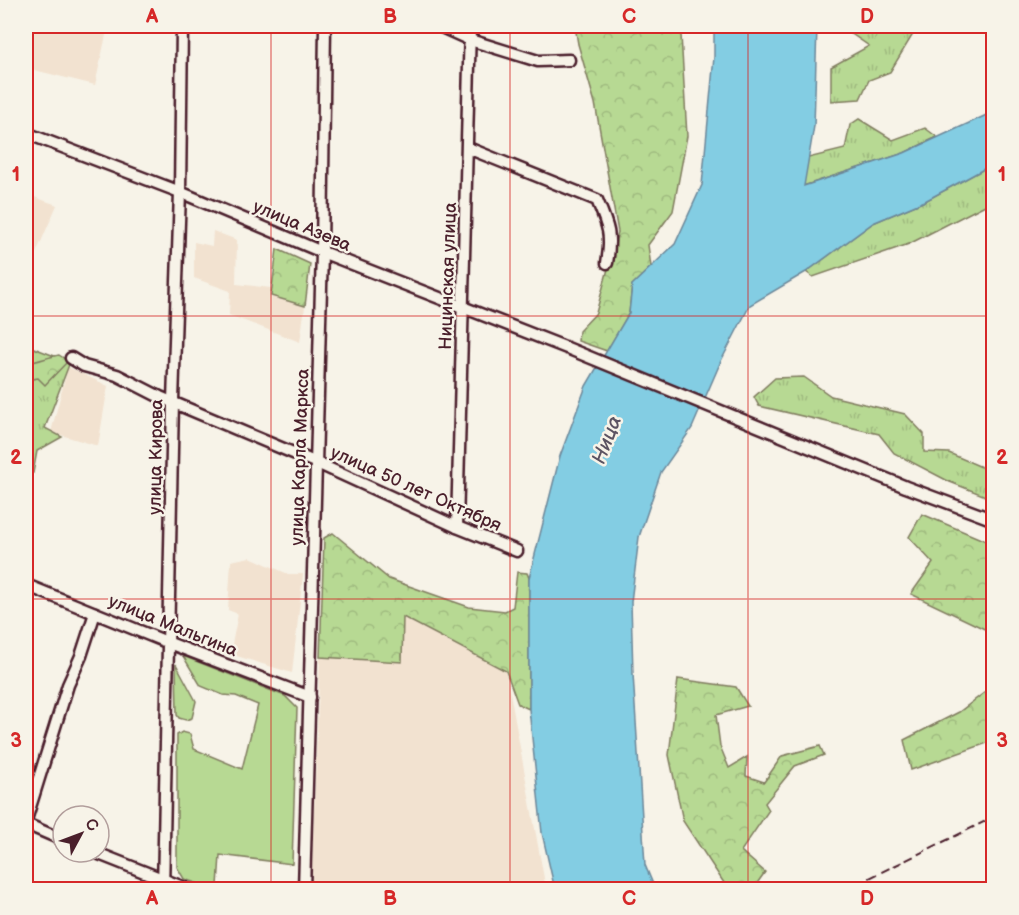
<svg xmlns="http://www.w3.org/2000/svg" width="1019" height="915" viewBox="0 0 1019 915" font-family="'Balsamiq Sans',sans-serif">
	<style>
		.built { fill: #f2e2d0 }
		.grass { fill: url(#grass-tufts); stroke: #807c5f; stroke-width: 1.5 }
		.forest { fill: url(#forest-crowns); stroke: #807c5f; stroke-width: 1.5 }
		.park { fill: #b7d993; stroke: #807c5f; stroke-width: 1.5 }
		.water { fill: #83cde3; stroke: #6c8799; stroke-width: 1.5 }
		.lines { fill: none; stroke-linecap: round; stroke-linejoin: round }
		.minor-casing { stroke: #4a1f2b; stroke-width: 15 }
		.minor { stroke: #f7f3e8; stroke-width: 10 }
		.rail { stroke: #4a1f2b; stroke-width: 2; stroke-dasharray: 9 4.5; stroke-linecap: butt }
		.grid { fill: none; stroke: #d62828; stroke-width: 1.5; stroke-opacity: 0.55 }
		.labels { text-anchor: middle; dominant-baseline: central; stroke-width: 5; stroke-linejoin: round; paint-order: stroke }
		.street-label { font-size: 18px; fill: #4a1f2b; stroke: #f7f3e8 }
		.water-label { font-size: 20px; font-style: italic; fill: #5b5362; stroke: #f7f3e8 }
		.neatline { fill: none; stroke: #d62828; stroke-width: 2 }
		.grid-label { font-size: 20px; text-anchor: middle; font-weight: bold; fill: #d62828 }
	</style>
	<defs>
		<pattern id="grass-tufts" width="24" height="20" patternUnits="userSpaceOnUse" patternTransform="scale(1.5)"><rect width="24" height="20" fill="#b7d993"/><path d="M3 7l-1-3M5 7V3M7 7l1-3M15 17l-1-3M17 17v-4M19 17l1-3" fill="none" stroke="#9fba7f"/></pattern>
		<pattern id="forest-crowns" width="20" height="18" patternUnits="userSpaceOnUse" patternTransform="scale(1.5)"><rect width="20" height="18" fill="#b7d993"/><path d="M2 6a3 3 0 1 1 6 0M12 15a3 3 0 1 1 6 0" fill="none" stroke="#9fba7f"/></pattern>
	</defs>
	<rect width="100%" height="100%" fill="#f7f3e8"/>
	<filter id="ink" filterUnits="userSpaceOnUse"><feTurbulence type="fractalNoise" baseFrequency=".0167" numOctaves="2"/><feDisplacementMap in="SourceGraphic" scale="12" xChannelSelector="R" yChannelSelector="G"/><feConvolveMatrix kernelMatrix="1 2 1 2 8 2 1 2 1" color-interpolation-filters="sRGB"/></filter>
	<g filter="url(#ink)">
		<g class="built">
			<polygon points="26,26 108,26 95,85 26,68"/>
			<polygon points="26,194 57,205 27,274 26,273"/>
			<polygon points="213,231 237,240 236,284 271,288 271,296 305,306 300,342 229,315 230,291 194,278 194,242 212,246"/>
			<polygon points="68,367 108,386 98,446 51,432"/>
			<polygon points="250,557 288,574 303,574 292,673 230,654 238,614 228,610 231,561"/>
			<polygon points="402,616 506,671 546,889 311,890 320,657 402,662"/>
		</g>
		<g class="grass">
			<polygon points="840,26 918,26 890,72 869,80 860,99 831,101 831,67 869,46"/>
			<polygon points="859,119 893,140 925,128 937,137 904,153 803,186 808,158 845,149 850,125"/>
			<polygon points="993,164 993,201 909,244 813,277 806,272 873,223 925,201"/>
			<polygon points="26,345 70,362 45,428 62,437 37,451 33,473 26,470"/>
			<polygon points="804,377 831,396 905,414 924,434 924,452 949,453 993,472 993,499 950,482 894,453 879,434 759,406 754,397 775,378"/>
		</g>
		<g class="forest">
			<polygon points="575,26 674,26 681,35 687,136 673,211 648,245 651,267 632,285 629,313 607,351 578,341 579,331 596,313 618,232 595,103 578,44"/>
			<polygon points="277,249 310,264 305,306 271,296"/>
			<path d="M59,355L68,361L45,385L38,378L26,380V361L28,363C39,361 48,357 59,355Z"/>
			<polygon points="922,514 993,544 993,633 911,594 933,563 909,537"/>
			<polygon points="333,533 389,579 469,607 505,611 513,607 517,572 527,573 529,578 529,709 518,704 506,671 403,617 402,662 320,657 324,538"/>
			<polygon points="678,679 736,687 748,706 716,715 720,746 729,768 747,757 746,776 764,782 782,756 820,746 824,755 795,766 765,803 769,810 741,851 765,872 753,889 728,889 683,821 669,755"/>
			<polygon points="993,686 993,741 911,770 904,740 959,712"/>
		</g>
		<g class="park">
			<polygon points="183,656 285,696 297,708 292,864 220,855 218,886 214,889 184,879 177,867 177,735 182,732 190,734 194,749 242,769 258,705 236,696 223,695 201,686"/>
			<polygon points="176,664 196,701 192,718 186,720 179,718 177,715"/>
		</g>
		<polygon class="water" points="714,26 817,26 814,126 804,186 904,153 993,112 993,164 925,201 873,223 806,272 750,305 721,361 692,428 661,472 639,537 631,602 633,674 645,865 655,889 555,890 542,833 529,709 529,578 560,456 586,386 629,313 632,285 675,244 702,185 714,57"/>
		<g class="lines">
			<defs>
				<g id="minor">
					<polyline points="439,26 470,40 538,61 569,60"/>
					<polyline points="26,133 180,192 322,252 567,348 906,487 994,520"/>
					<path d="M468,148L597,200C608,226 612,234 607,263"/>
					<polyline points="71,358 84,366 117,375 160,397 317,463 457,527 517,551"/>
					<polyline points="457,527 470,26"/>
					<polyline points="26,585 169,643 310,697"/>
					<polyline points="26,820 68,685 81,656 95,613"/>
					<polyline points="26,824 63,840"/>
					<polyline points="94,852 190,890"/>
					<polyline points="163,890 173,401 180,192 182,26"/>
					<polyline points="304,890 322,252 325,26"/>
				</g>
			</defs>
			<use href="#minor" class="minor-casing"/>
			<use href="#minor" class="minor"/>
			<polyline class="rail" points="845,890 994,817"/>
		</g>
	</g>
	<path class="grid" d="M271,26V890M510,26V890M748,26V890M26,316H994M26,599H994"/>
	<g class="labels">
		<g class="street-label">
			<text transform="translate(302 226) rotate(23)">улица Азева</text>
			<text transform="translate(448 276) rotate(-88)">Ницинская улица</text>
			<text transform="translate(156 457) rotate(-89)">улица Кирова</text>
			<text transform="translate(300 457) rotate(-88)">улица Карла Маркса</text>
			<text transform="translate(416 489) rotate(24)">улица 50 лет Октября</text>
			<text transform="translate(173 626) rotate(22)">улица Мальгина</text>
		</g>
		<g class="water-label">
			<text transform="translate(607 440) rotate(-69)">Ница</text>
		</g>
	</g>
	<rect width="1019" height="915" fill="none" stroke="#f7f3e8" stroke-width="66"/>
	<g transform="translate(81 834) rotate(49)"><circle r="28" fill="#f7f3e8" stroke="#b29e9c" stroke-width="1.5"/>
	<path d="M0-4.5L10 22L0 15L-10 22Z" fill="#4a1f2b"/>
	<text y="-9" font-size="16" font-weight="bold" text-anchor="middle" fill="#4a1f2b">С</text>
	</g>
	<rect x="33" y="33" width="953" height="849" class="neatline"/>
	<g class="grid-label">
		<text x="152" y="23">A</text>
		<text x="390" y="23">B</text>
		<text x="629" y="23">C</text>
		<text x="867" y="23">D</text>
		<text x="16" y="181">1</text>
		<text x="1002" y="181">1</text>
		<text x="16" y="464">2</text>
		<text x="1002" y="464">2</text>
		<text x="16" y="747">3</text>
		<text x="1002" y="747">3</text>
		<text x="152" y="905">A</text>
		<text x="390" y="905">B</text>
		<text x="629" y="905">C</text>
		<text x="867" y="905">D</text>
	</g>
</svg>
